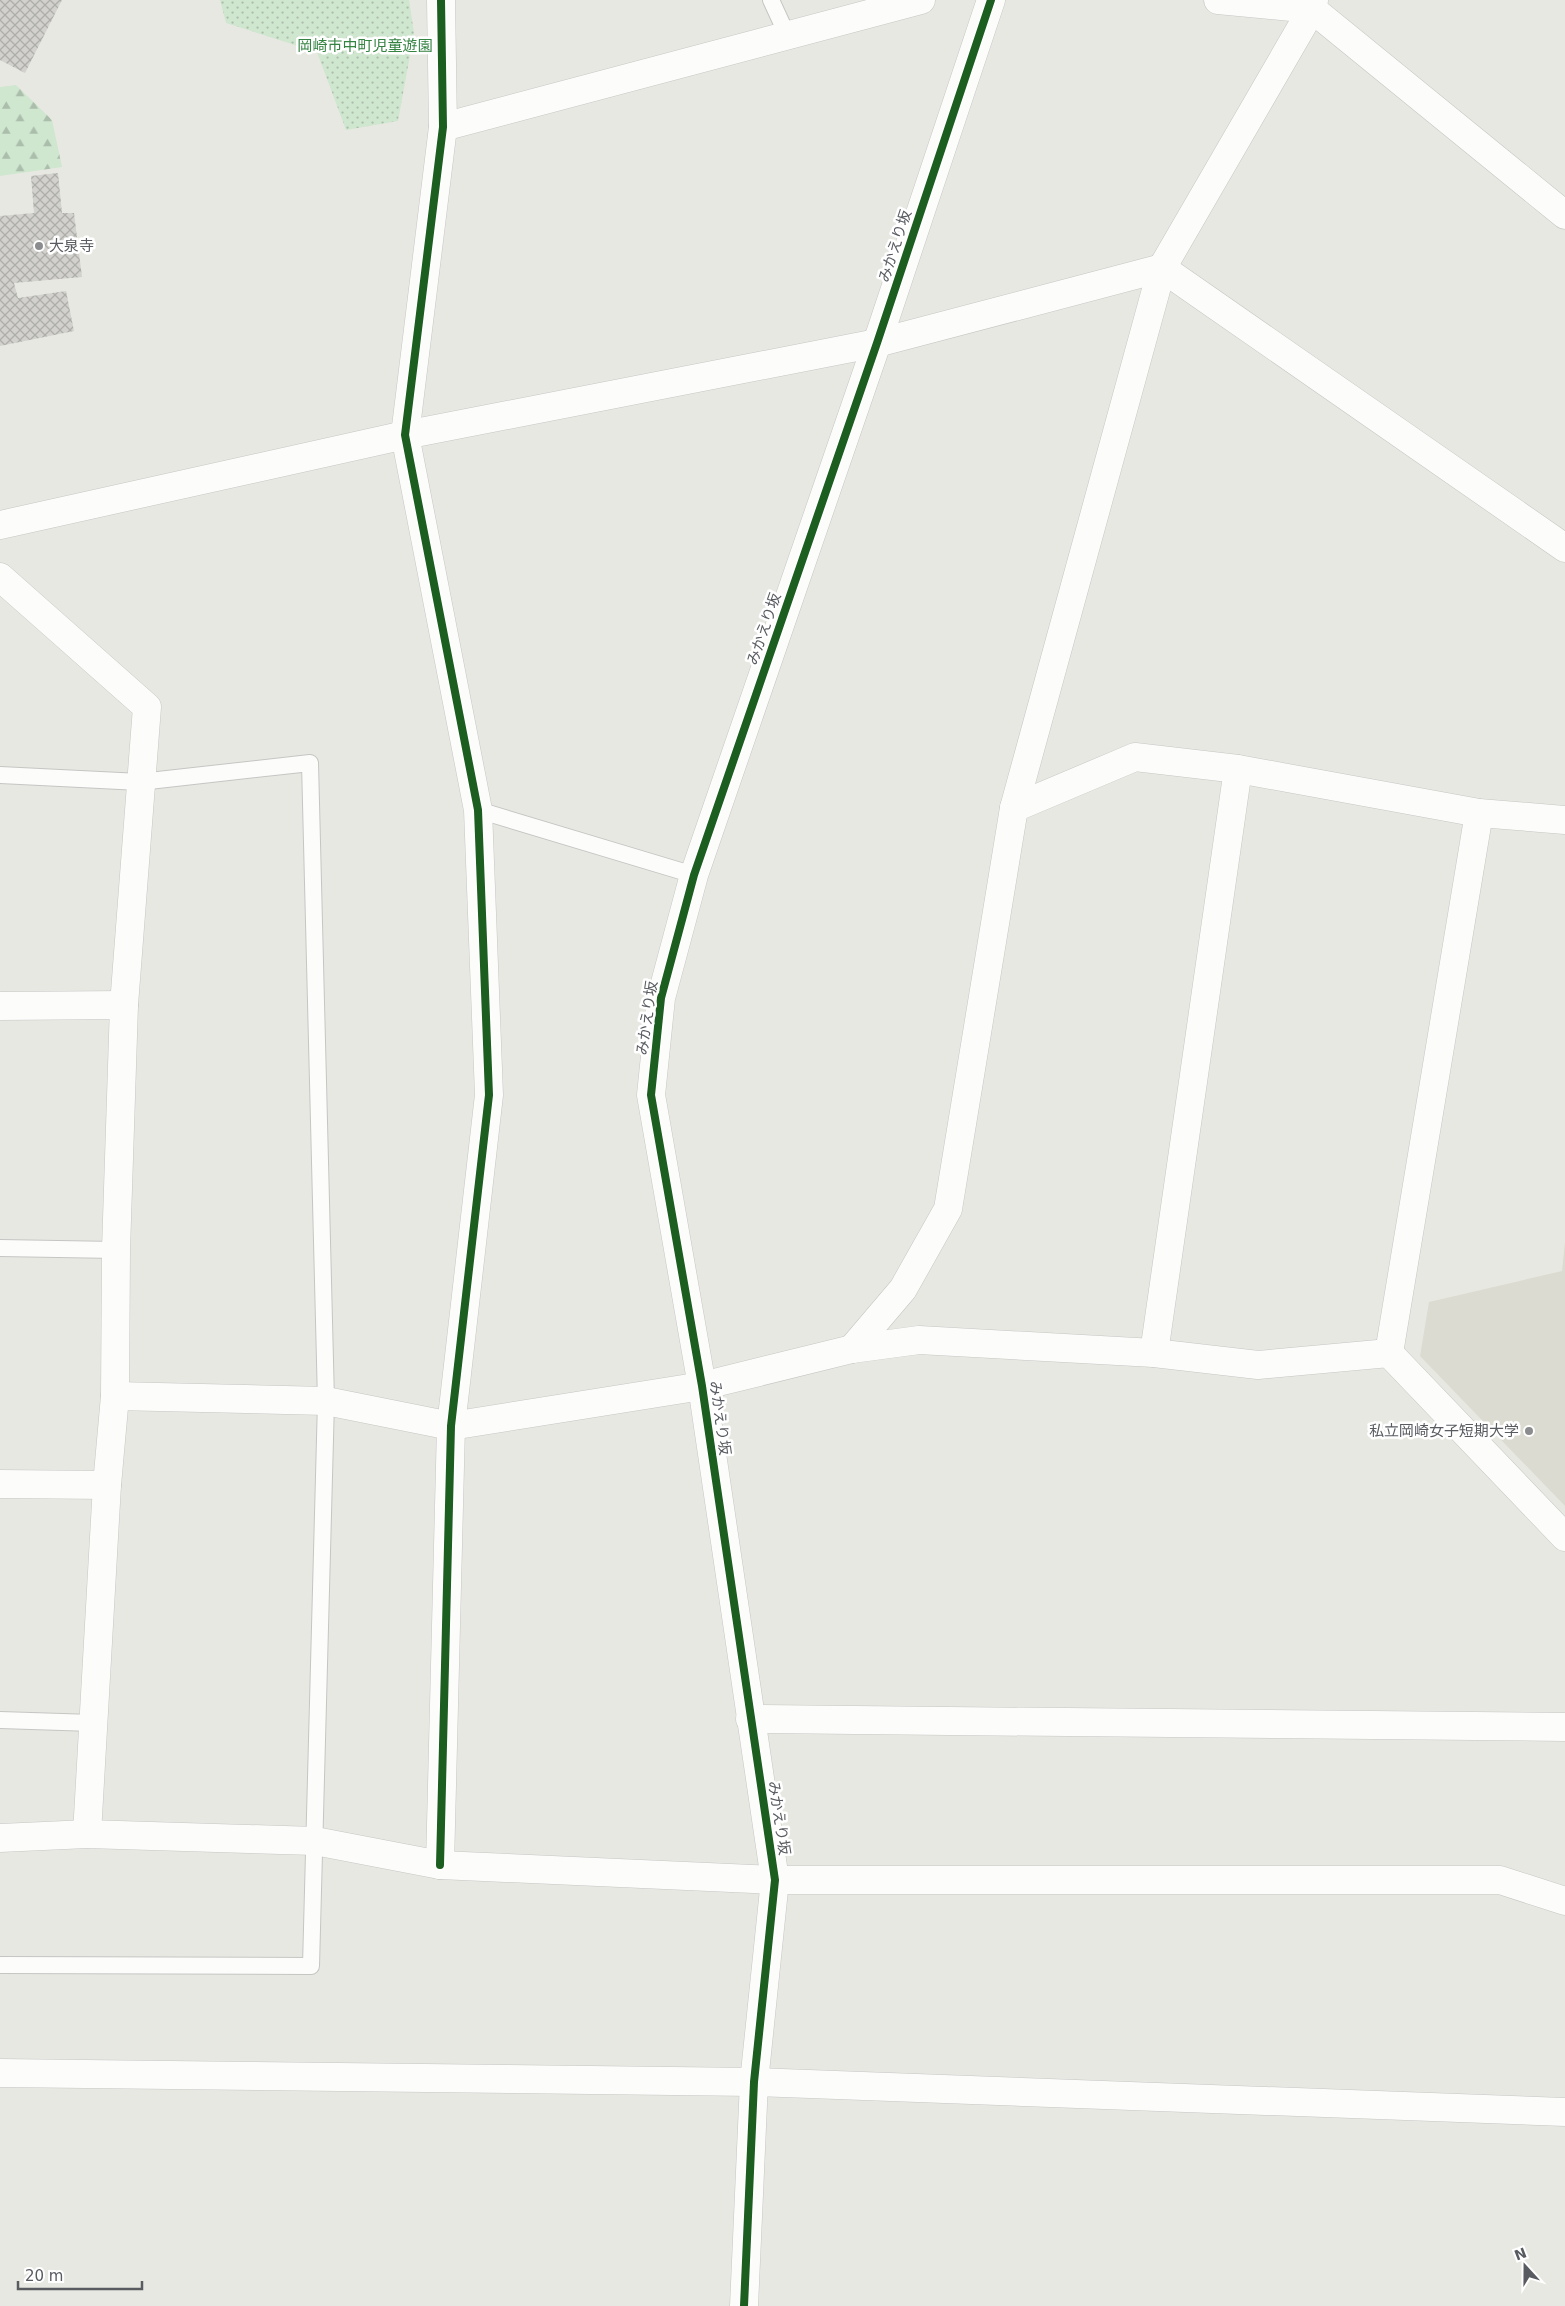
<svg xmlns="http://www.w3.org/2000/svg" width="1565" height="2306" viewBox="0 0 1565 2306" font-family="'DejaVu Sans','Noto Sans JP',sans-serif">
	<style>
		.education { fill: #dcdbd1 }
		.forest { fill: url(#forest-firs) }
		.park { fill: url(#park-dots) }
		.building { fill: url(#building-cross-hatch) }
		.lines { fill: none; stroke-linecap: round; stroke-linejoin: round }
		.service-casing { stroke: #c5c6c4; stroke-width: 18 }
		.minor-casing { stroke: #c5c6c4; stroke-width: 29 }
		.service { stroke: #fcfcfb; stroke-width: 16 }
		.minor { stroke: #fcfcfb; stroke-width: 28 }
		.cycleway-casing { stroke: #fff; stroke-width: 11 }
		.cycleway { stroke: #1b5e20; stroke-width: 8 }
		.poi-dot { fill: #8a8c8e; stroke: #fff; stroke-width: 2 }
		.labels { text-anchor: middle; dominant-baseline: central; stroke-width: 5; stroke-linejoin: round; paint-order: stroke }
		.park-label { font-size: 15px; fill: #348341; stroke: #fff }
		.poi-label { font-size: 15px; fill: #585b60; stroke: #fff; text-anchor: start }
		.street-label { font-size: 15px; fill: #585b60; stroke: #fff }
	</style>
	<defs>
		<pattern id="forest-firs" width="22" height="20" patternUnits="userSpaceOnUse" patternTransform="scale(1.25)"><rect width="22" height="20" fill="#cfe6cf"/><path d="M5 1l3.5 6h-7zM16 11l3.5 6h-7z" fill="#abbdab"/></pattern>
		<pattern id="park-dots" width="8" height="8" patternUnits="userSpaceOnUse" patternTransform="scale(1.25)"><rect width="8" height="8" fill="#cfe6cf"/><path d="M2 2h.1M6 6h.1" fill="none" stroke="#abbdab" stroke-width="1.8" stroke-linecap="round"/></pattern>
		<pattern id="building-cross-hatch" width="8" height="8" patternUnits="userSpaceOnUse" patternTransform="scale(1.25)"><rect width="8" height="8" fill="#d2d1cd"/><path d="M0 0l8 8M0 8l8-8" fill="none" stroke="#adadaa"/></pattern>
	</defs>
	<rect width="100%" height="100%" fill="#e8e8e2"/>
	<polygon class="education" points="1565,1242 1565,1506 1420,1356 1429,1302 1562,1271"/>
	<polygon class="forest" points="16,85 52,120 62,167 0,176 0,87"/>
	<polygon class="park" points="220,0 409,0 414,33 398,121 346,130 317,52 226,23"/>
	<g class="building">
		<polygon points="0,0 62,0 25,73 0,60"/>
		<polygon points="58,173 62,213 74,213 82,277 14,283 18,298 66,291 74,331 0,346 0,216 34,213 31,176"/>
	</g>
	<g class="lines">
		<defs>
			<g id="service">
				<polyline points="771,0 788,37"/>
				<polyline points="0,775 140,782 310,763 326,1401 311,1966 0,1965"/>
				<polyline points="478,810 694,875"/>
				<polyline points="0,1248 116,1250"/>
				<polyline points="0,1720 93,1723"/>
			</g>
			<g id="minor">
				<polyline points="1218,0 1312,9 1565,215"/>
				<polyline points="443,127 921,0"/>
				<polyline points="0,525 405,435 877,343 1162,268 1565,548"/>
				<polyline points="0,577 147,707 124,1005 116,1250 115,1396 107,1485 87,1834"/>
				<polyline points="1014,808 1135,757 1238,769 1479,813 1565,820"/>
				<polyline points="0,1006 124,1005"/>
				<polyline points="852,1349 903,1289 948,1209 1014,808 1162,268 1312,9 1314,0"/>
				<polyline points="1154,1353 1238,769"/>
				<polyline points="1389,1353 1479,813"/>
				<polyline points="1389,1353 1565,1537"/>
				<polyline points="115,1396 326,1401 451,1426 702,1386 852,1349 919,1340 1154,1353 1258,1365 1389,1353"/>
				<polyline points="0,1484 107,1485"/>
				<polyline points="750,1719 1565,1727"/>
				<polyline points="0,1838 87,1834 315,1841 440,1865 775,1880 1500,1880 1565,1901"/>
				<polyline points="440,1865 451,1426 489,1095 478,810 405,435 443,127 441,0"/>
				<polyline points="0,2073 754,2082 1565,2112"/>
				<polyline points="744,2306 754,2082 775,1880 702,1386 651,1095 661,998 694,875 877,343 991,0"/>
			</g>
		</defs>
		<use href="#service" class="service-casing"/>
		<use href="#minor" class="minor-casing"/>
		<use href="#service" class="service"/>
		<use href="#minor" class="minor"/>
		<defs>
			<g id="cycleway">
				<polyline points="440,1865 451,1426 489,1095 478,810 405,435 443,127 441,0"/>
				<polyline points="744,2306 754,2082 775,1880 702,1386 651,1095 661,998 694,875 877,343 991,0"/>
			</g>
		</defs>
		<use href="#cycleway" class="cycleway-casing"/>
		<use href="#cycleway" class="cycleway"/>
	</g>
	<g class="poi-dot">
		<circle cx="39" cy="246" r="5"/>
		<circle cx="1529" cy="1431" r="5"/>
	</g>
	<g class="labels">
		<g class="park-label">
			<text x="365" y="46">岡崎市中町児童遊園</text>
		</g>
		<g class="poi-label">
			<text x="49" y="246">大泉寺</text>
			<text x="1519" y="1431" text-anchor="end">私立岡崎女子短期大学</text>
		</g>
		<g class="street-label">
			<text transform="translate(895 246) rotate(-72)">みかえり坂</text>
			<text transform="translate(764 629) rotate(-71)">みかえり坂</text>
			<text transform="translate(647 1018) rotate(-82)">みかえり坂</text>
			<text transform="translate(720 1418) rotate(82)">みかえり坂</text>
			<text transform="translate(779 1818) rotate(81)">みかえり坂</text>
		</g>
	</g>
	<g transform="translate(1525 2266) rotate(339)" stroke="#ffffff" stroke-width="4" paint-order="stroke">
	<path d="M0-4L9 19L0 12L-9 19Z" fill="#585b60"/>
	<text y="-8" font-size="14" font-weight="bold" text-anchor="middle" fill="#585b60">N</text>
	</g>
	<path d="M18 2281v8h124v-8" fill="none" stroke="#585b60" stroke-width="2.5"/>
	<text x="25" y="2281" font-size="15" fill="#585b60" stroke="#ffffff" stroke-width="4" paint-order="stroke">20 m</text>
</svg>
